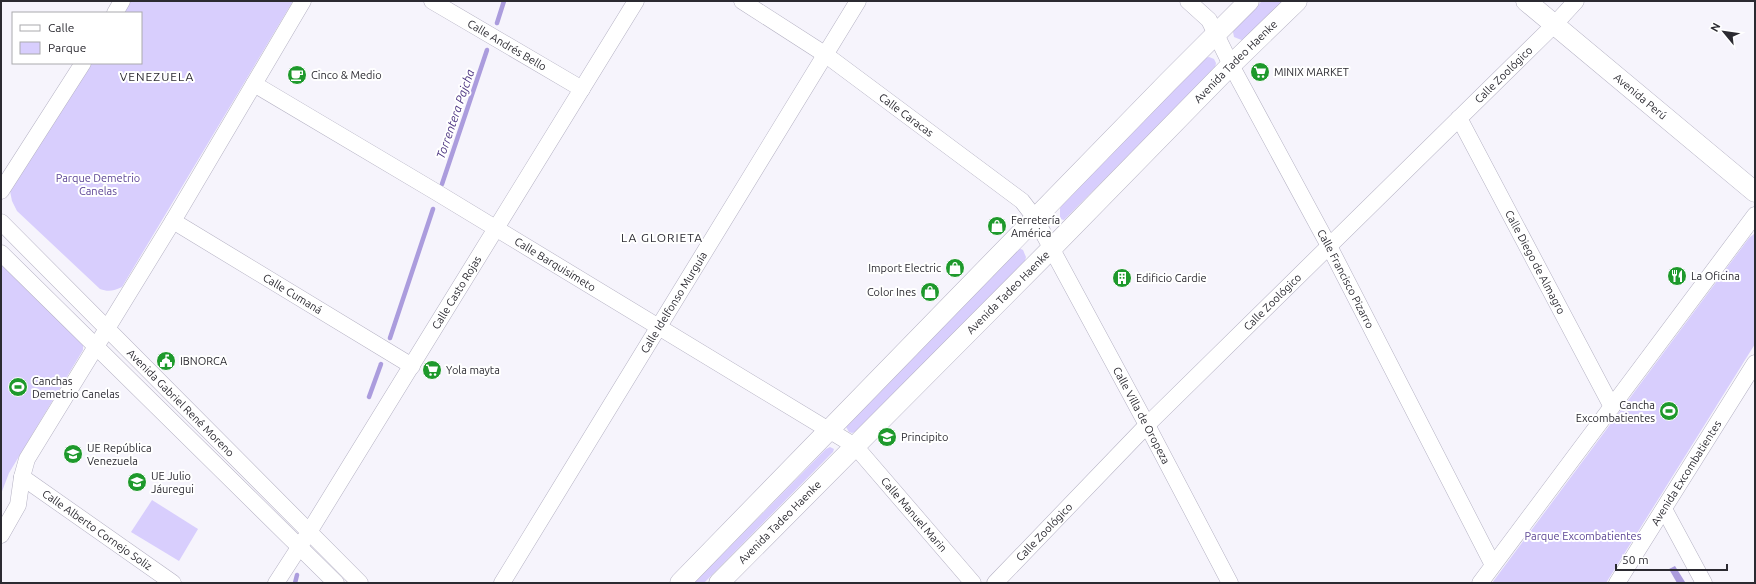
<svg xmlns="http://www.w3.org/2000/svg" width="1756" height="584" viewBox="0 0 1756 584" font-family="Ubuntu,sans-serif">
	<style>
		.green { fill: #d8cefd }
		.water { fill: #ab9cdd }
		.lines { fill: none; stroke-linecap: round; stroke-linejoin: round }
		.stream { stroke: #ab9cdd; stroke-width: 4.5 }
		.minor-casing { stroke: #b4b1c3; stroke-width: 17 }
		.major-casing { stroke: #b4b1c3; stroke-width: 21 }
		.minor { stroke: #fff; stroke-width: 16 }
		.major { stroke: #fff; stroke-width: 20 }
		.labels { text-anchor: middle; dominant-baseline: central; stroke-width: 4; stroke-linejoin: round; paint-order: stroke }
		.street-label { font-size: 11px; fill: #2b2a31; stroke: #fff }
		.poi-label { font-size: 11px; fill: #2b2a31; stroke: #fff; text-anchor: start }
		.park-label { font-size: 11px; fill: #5d4695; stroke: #fff }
		.neighbourhood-label { font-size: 12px; letter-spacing: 1px; fill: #2b2a31; stroke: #fff }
		.water-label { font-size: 12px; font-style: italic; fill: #4b3380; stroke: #fff }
	</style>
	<rect width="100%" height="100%" fill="#f6f4fc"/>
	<g class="green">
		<path d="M127,1H293L122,287C114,291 108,292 100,289L17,211L12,201L10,191L87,63H141V13H119Z"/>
		<polygon points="1262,1 1285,1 1244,41 1234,37 1233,32 1236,27"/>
		<polygon points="1209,57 1214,59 1216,63 1215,68 1064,220 1060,219 1060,208 1064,202 1205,58"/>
		<polygon points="1755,233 1755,344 1606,583 1492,583 1749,238"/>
		<polygon points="1019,248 1023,250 1026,257 1025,261 857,431 852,433 849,432 846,427 847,423"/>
		<polygon points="1,262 83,343 83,350 9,473 1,494"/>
		<polygon points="830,447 834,449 833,452 704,583 694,583 826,449"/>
		<polygon points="152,500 198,529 179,561 131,532"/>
	</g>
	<polygon class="water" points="1675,566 1685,582 1677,583 1669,569"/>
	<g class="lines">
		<g class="stream">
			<polyline points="497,23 504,1"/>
			<polyline points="442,184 487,50"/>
			<polyline points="390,338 433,209"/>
			<polyline points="369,397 381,364"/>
			<polyline points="295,583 297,575"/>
		</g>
		<defs>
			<g id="minor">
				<path id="s1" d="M432,1L582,89"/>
				<path id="s2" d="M742,1L826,55L1022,201L1035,218L1147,425L1230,583"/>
				<path id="s3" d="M1188,1L1209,20L1231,65L1329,246L1493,565"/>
				<polyline points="115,13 122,1"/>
				<path id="s4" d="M254,84L436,192L855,446L973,583"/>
				<path id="s5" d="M1459,118L1612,407"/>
				<polyline points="1,191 83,63"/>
				<path id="s6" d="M173,221L412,366"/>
				<path id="s7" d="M1,222L360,583"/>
				<polyline points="1,253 336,583"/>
				<path id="s8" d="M22,477L173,583"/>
				<polyline points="1664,509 1704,583"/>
				<polyline points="1,535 18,505 22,477 27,459 173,221 303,1"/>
				<path id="s9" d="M276,583L309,532L636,1"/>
				<path id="s10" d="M502,583L858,1"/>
				<path id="s11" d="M995,583L1147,425L1554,25L1576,1"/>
				<polyline points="1480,583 1755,215"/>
				<path id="s12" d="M1617,583L1755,363"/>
			</g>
			<g id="major">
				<path id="s13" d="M1526,1L1755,192"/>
				<polyline points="680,583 1168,82 1249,1"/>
				<path id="s14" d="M719,583L1051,249L1231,65L1297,1"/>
			</g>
		</defs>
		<use href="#minor" class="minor-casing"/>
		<use href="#major" class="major-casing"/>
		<use href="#minor" class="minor"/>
		<use href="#major" class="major"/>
	</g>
	<defs>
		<symbol id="supermarket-disc" viewBox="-11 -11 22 22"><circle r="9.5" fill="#1e992c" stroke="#fff"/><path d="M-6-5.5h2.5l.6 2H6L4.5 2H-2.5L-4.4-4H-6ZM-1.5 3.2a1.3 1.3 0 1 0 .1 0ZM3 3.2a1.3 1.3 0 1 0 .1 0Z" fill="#fff"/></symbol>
		<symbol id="cafe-disc" viewBox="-11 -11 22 22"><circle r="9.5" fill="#1e992c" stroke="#fff"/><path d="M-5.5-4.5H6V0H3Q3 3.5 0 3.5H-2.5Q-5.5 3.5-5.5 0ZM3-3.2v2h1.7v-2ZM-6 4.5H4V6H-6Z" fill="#fff"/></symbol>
		<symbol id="shop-disc" viewBox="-11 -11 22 22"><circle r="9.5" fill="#1e992c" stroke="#fff"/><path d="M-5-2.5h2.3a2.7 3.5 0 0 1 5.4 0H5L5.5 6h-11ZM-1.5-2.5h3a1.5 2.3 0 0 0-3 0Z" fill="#fff"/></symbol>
		<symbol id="restaurant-disc" viewBox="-11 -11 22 22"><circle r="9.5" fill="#1e992c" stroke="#fff"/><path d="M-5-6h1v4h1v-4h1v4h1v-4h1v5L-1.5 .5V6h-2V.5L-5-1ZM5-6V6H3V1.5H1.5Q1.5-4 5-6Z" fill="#fff"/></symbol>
		<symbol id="building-disc" viewBox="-11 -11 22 22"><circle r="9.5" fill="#1e992c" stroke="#fff"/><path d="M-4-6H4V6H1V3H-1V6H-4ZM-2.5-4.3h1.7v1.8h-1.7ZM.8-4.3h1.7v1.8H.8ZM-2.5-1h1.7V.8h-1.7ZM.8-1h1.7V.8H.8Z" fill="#fff"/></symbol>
		<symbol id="civic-disc" viewBox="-11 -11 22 22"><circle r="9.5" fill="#1e992c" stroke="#fff"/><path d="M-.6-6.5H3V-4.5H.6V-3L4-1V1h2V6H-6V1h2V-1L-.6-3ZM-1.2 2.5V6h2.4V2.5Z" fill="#fff"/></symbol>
		<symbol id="stadium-disc" viewBox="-11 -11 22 22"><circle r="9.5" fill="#1e992c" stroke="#fff"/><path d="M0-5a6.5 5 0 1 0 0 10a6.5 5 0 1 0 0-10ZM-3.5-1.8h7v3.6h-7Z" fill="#fff"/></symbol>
		<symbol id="school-disc" viewBox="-11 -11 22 22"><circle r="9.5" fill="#1e992c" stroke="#fff"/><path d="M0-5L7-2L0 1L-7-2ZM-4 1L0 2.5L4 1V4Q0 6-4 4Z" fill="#fff"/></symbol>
	</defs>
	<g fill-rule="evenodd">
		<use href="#supermarket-disc" x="1249" y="61" width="22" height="22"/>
		<use href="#cafe-disc" x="286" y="64" width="22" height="22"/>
		<use href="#shop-disc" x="986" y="215" width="22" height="22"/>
		<use href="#shop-disc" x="944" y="257" width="22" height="22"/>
		<use href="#restaurant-disc" x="1666" y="265" width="22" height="22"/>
		<use href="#building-disc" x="1111" y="267" width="22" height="22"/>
		<use href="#shop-disc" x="919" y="281" width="22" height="22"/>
		<use href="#civic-disc" x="155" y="350" width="22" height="22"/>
		<use href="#supermarket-disc" x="421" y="359" width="22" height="22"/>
		<use href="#stadium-disc" x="7" y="376" width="22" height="22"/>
		<use href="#stadium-disc" x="1658" y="400" width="22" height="22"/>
		<use href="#school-disc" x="876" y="426" width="22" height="22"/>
		<use href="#school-disc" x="62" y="443" width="22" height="22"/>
		<use href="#school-disc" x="126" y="471" width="22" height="22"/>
	</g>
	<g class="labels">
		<g class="street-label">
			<text stroke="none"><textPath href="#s1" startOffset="87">Calle Andrés Bello</textPath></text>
			<text stroke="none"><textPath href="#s14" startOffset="734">Avenida Tadeo Haenke</textPath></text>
			<text stroke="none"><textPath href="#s11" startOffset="719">Calle Zoológico</textPath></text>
			<text stroke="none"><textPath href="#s13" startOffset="149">Avenida Perú</textPath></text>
			<text stroke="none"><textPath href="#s2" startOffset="200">Calle Caracas</textPath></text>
			<text stroke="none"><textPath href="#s5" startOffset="163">Calle Diego de Almagro</textPath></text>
			<text stroke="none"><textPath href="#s4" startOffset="351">Calle Barquisimeto</textPath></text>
			<text stroke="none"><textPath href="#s3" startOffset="321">Calle Francisco Pizarro</textPath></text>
			<text stroke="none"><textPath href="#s14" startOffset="410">Avenida Tadeo Haenke</textPath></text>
			<text stroke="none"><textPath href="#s6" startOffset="140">Calle Cumaná</textPath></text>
			<text stroke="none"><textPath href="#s9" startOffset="342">Calle Casto Rojas</textPath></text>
			<text stroke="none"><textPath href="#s11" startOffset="395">Calle Zoológico</textPath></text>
			<text stroke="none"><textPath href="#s10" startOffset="329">Calle Idelfonso Murguía</textPath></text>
			<text stroke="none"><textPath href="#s7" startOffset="255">Avenida Gabriel René Moreno</textPath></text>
			<text stroke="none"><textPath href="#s2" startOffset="590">Calle Villa de Oropeza</textPath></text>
			<text stroke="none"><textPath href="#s12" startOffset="130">Avenida Excombatientes</textPath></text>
			<text stroke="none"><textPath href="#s4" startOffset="792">Calle Manuel Marin</textPath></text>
			<text stroke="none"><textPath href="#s14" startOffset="86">Avenida Tadeo Haenke</textPath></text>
			<text stroke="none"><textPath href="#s8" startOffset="92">Calle Alberto Cornejo Soliz</textPath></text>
			<text stroke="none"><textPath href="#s11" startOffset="71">Calle Zoológico</textPath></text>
		</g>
		<g class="poi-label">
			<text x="1274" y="72">MINIX MARKET</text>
			<text x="311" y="75">Cinco &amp; Medio</text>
			<text x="1011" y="220">Ferretería<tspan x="1011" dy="13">América</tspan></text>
			<text x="941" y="268" text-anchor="end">Import Electric</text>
			<text x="1691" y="276">La Oficina</text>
			<text x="1136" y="278">Edificio Cardie</text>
			<text x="916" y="292" text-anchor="end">Color Ines</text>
			<text x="180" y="361">IBNORCA</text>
			<text x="446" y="370">Yola mayta</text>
			<text x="32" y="381">Canchas<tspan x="32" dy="13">Demetrio Canelas</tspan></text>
			<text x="1655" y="405" text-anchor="end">Cancha<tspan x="1655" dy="13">Excombatientes</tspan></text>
			<text x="901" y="437">Principito</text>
			<text x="87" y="448">UE República<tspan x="87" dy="13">Venezuela</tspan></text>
			<text x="151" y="476">UE Julio<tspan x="151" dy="13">Jáuregui</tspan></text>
		</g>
		<g class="park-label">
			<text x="98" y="178">Parque Demetrio<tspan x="98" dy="13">Canelas</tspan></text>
			<text x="1583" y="536">Parque Excombatientes</text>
		</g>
		<g class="neighbourhood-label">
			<text x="157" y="76">VENEZUELA</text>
			<text x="662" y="237">LA GLORIETA</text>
		</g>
		<g class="water-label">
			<text transform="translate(455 114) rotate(-71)">Torrentera Pajcha</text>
		</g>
	</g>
	<rect width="1756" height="584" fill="none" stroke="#2b2a31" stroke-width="4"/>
	<rect x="12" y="12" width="130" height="52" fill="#ffffff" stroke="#aaaaad"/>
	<rect x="20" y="25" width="20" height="6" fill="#ffffff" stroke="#aaaaad"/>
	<text x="48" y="32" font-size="12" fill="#2b2a31">Calle</text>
	<rect x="20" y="42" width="20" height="12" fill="#d8cefd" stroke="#aaaaad"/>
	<text x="48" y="52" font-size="12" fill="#2b2a31">Parque</text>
	<g transform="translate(1724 32) rotate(299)" stroke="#ffffff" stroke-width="3" paint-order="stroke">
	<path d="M0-3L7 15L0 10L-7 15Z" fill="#2b2a31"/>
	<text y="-6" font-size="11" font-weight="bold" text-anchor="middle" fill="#2b2a31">N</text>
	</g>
	<path d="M1616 564v6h111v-6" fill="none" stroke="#2b2a31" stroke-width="2"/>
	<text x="1622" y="564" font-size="12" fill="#2b2a31" stroke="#ffffff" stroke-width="3" paint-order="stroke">50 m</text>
</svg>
